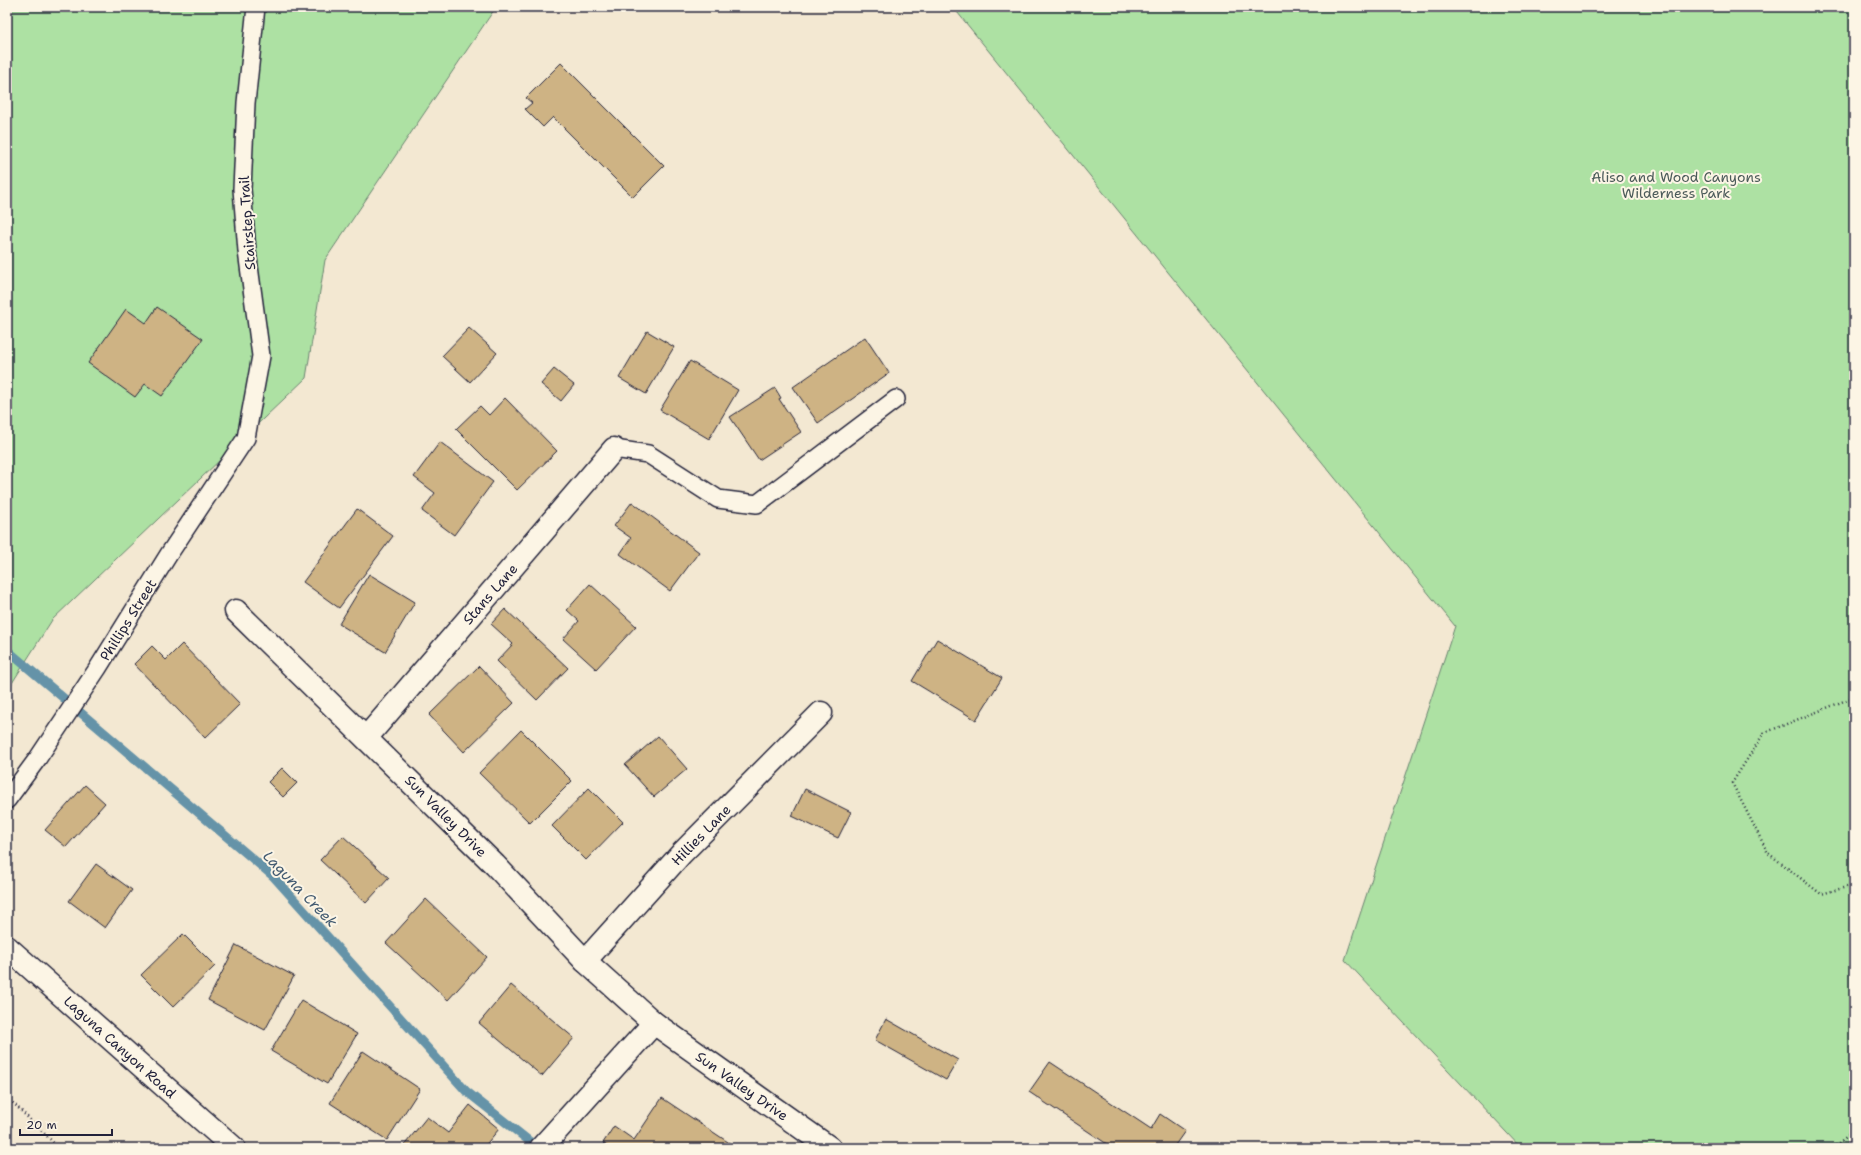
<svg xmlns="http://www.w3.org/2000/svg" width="1861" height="1155" viewBox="0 0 1861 1155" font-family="'Shantell Sans',sans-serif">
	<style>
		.green { fill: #ade1a3; stroke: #68826f }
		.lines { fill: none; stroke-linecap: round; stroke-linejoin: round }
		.stream { stroke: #6593a8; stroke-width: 9 }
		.building { fill: #ceb384; stroke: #22223b }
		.lane-casing { stroke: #22223b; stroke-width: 20 }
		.street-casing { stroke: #22223b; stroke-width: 25 }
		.primary-casing { stroke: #22223b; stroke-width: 25 }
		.path { stroke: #22223b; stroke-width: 2.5; stroke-dasharray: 1 3; stroke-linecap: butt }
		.lane { stroke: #fcf5e5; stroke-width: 17 }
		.street { stroke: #fcf5e5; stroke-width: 22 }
		.primary { stroke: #fcf5e5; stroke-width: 22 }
		.labels { text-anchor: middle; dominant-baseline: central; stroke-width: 4; stroke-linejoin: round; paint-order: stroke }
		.park-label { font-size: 14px; fill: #4c5b5a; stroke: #fcf5e5 }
		.street-label { font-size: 14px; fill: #22223b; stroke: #fcf5e5 }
		.water-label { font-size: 15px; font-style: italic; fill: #435b71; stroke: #fcf5e5 }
	</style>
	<rect width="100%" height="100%" fill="#f3e8d2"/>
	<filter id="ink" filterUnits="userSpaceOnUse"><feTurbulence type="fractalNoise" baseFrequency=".025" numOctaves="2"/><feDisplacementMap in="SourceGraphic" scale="8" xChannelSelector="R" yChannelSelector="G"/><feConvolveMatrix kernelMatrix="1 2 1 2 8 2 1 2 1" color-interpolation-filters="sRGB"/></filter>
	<g filter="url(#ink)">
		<g class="green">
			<polygon points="7,7 496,7 325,260 306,378 52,620 7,691"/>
			<polygon points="953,7 1854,7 1854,1148 1521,1148 1345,960 1455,626"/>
		</g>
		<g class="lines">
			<polyline class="stream" points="7,650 273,876 466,1091 538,1148"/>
		</g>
		<g class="building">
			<polygon points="561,63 664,166 633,197 553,117 543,127 525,109 532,103 526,98"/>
			<polygon points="157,307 203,339 162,396 145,384 135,397 88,363 126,309 146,323"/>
			<polygon points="469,328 497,353 470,382 442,356"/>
			<polygon points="647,331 674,347 646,394 619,378"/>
			<polygon points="865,337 889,373 818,423 793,387"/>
			<polygon points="690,361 738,390 709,439 660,410"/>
			<polygon points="554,369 574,385 561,401 541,384"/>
			<polygon points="775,388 781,398 779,399 801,432 759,460 730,417"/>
			<polygon points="505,398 557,451 517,490 456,429 480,406 489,415"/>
			<polygon points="440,442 493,482 454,535 422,511 435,493 414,477"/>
			<polygon points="632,502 699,552 670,591 620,554 631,538 614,526"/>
			<polygon points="357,509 393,536 339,608 303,582"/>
			<polygon points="369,574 415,602 385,652 339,624"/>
			<polygon points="590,584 636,626 596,669 563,639 579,621 567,610"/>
			<polygon points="505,609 568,668 537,700 497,661 513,644 491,624"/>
			<polygon points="937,639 1002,678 976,720 912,681"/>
			<polygon points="182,644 240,704 205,738 134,664 152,646 166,660"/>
			<polygon points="479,666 514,703 464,752 429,715"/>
			<polygon points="521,730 572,781 530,823 479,773"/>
			<polygon points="658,736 687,769 654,797 625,765"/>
			<polygon points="282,768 297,783 283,797 268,782"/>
			<polygon points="85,785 105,803 66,847 45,830"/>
			<polygon points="589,788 623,822 586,860 552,826"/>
			<polygon points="805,789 851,812 838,838 792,816"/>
			<polygon points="343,836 389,878 366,903 320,860"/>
			<polygon points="96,864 132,890 105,928 69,901"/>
			<polygon points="426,899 487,957 448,1000 386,943"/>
			<polygon points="183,934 215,966 173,1007 141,975"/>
			<polygon points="236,945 294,976 265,1030 208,1000"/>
			<polygon points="511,985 574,1038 542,1076 479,1023"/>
			<polygon points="301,1000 357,1034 327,1084 271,1051"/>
			<polygon points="886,1019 958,1060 946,1080 875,1040"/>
			<polygon points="363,1051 420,1089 387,1140 330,1103"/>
			<polygon points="1050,1062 1151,1129 1160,1114 1185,1131 1173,1148 1113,1148 1029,1092"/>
			<polygon points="662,1098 737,1148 610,1148 603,1143 614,1126 634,1140"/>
			<polygon points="470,1105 499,1129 483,1148 402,1148 427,1117 448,1133"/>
		</g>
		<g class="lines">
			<defs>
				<g id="lane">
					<polyline points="614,449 648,454 718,499 757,504 896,399"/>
					<polyline points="7,800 38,758 98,668 169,554 246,438 261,356 247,251 242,189 246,103 256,7"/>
				</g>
				<g id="street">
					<polyline points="236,611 495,865 585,961 654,1023 830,1148"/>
					<polyline points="366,738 614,449"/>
					<polyline points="585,961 682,853 821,713"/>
					<polyline points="541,1148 654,1023"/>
				</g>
				<polyline id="primary" points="7,947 234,1148"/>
			</defs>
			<use href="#lane" class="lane-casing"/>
			<use href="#street" class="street-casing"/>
			<use href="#primary" class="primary-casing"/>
			<g class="path">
				<polyline points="1854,697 1764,733 1732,783 1768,853 1821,894 1854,885"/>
				<polyline points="7,1097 59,1148"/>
				<polyline points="1832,1148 1854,1131"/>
			</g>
			<use href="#lane" class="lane"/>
			<use href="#street" class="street"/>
			<use href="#primary" class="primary"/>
		</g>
	</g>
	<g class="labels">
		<g class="park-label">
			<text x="1676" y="177">Aliso and Wood Canyons<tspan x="1676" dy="16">Wilderness Park</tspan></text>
		</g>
		<g class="street-label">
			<text transform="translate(247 223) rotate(-94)">Stairstep Trail</text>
			<text transform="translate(490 594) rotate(-49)">Stans Lane</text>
			<text transform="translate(128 620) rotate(-58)">Phillips Street</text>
			<text transform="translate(446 816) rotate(45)">Sun Valley Drive</text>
			<text transform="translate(701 835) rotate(-46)">Hillies Lane</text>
			<text transform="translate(120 1047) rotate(42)">Laguna Canyon Road</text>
			<text transform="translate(742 1086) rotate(35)">Sun Valley Drive</text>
		</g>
		<g class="water-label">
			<text transform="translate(300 889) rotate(46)">Laguna Creek</text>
		</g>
	</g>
	<rect width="1861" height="1155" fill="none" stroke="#fcf5e5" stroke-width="24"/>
	<rect x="12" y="12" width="1837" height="1131" fill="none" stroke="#22223b" stroke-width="1.5" filter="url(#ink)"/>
	<path d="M20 1129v6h92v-6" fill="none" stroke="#22223b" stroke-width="2"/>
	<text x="26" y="1129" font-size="12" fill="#22223b" stroke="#fcf5e5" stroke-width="3" paint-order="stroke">20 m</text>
</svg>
